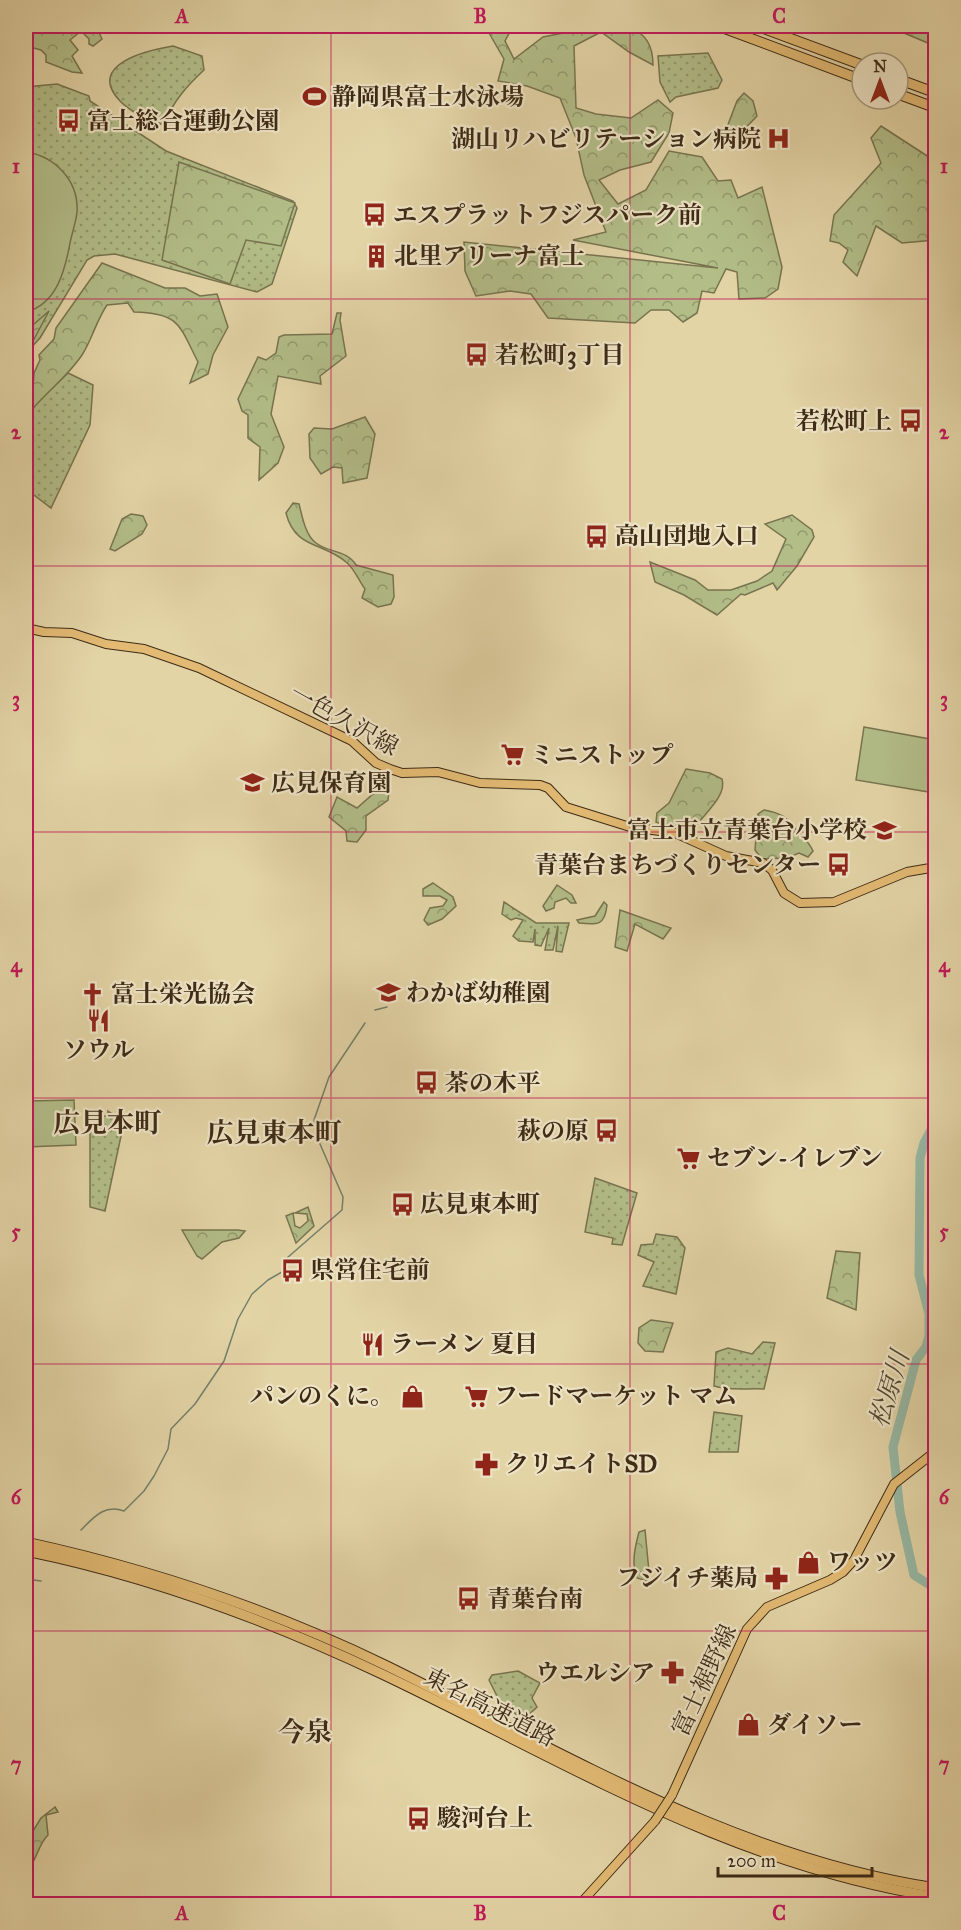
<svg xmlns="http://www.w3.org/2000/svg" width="961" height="1930" viewBox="0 0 961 1930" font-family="'IM FELL Great Primer','Noto Serif JP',serif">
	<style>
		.grass { fill: url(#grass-dots); stroke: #78744f; stroke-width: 1.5 }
		.forest { fill: url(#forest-crowns); stroke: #78744f; stroke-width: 1.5 }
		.garden { fill: #b2bd88; stroke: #78744f; stroke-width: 1.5 }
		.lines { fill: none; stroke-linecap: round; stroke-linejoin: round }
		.stream { stroke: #73806b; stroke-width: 1.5 }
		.river { stroke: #96b8a4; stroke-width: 9 }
		.major-casing { stroke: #3e2b16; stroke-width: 10 }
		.highway-casing { stroke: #3e2b16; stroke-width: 11 }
		.major { stroke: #e2ba73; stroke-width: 8 }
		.highway { stroke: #e2ba73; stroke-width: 9 }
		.major-bridge-casing { stroke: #3e2b16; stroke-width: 10; stroke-linecap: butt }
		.major-bridge { stroke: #e2ba73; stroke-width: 8 }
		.grid { fill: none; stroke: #c2185b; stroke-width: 1.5; stroke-opacity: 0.55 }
		.labels { text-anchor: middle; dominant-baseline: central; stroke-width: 4.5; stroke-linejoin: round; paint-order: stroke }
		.poi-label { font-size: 24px; font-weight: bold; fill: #3e2b16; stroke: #ede3c5; text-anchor: start }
		.street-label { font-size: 24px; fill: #3e2b16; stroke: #ede3c5 }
		.water-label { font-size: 26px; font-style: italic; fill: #504732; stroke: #ede3c5 }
		.quarter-label { font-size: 27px; font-weight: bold; fill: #3e2b16; stroke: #ede3c5 }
		.neatline { fill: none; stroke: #c2185b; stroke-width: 2 }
		.grid-label { font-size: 20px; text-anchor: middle; font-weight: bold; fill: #c2185b }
	</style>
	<defs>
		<pattern id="grass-dots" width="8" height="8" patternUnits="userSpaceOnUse" patternTransform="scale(1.5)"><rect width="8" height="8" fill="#b2bd88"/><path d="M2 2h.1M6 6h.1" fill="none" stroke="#929a6e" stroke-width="1.8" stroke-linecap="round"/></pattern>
		<pattern id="forest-crowns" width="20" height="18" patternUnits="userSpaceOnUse" patternTransform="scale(1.5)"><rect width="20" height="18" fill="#b2bd88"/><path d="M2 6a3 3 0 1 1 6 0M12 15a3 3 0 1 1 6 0" fill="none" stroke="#929a6e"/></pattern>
	</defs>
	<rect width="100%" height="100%" fill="#e3d4a6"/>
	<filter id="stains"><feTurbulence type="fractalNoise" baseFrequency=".00333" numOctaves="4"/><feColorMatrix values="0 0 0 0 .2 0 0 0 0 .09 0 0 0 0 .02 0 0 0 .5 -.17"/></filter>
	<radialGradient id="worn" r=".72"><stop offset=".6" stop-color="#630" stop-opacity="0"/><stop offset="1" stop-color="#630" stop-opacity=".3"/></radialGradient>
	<g class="grass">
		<path d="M173,46L202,56L204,70C187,86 173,101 165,123L156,125C145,118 129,111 120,101C85,64 149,50 173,46Z"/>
		<polygon points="708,53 722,80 718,88 676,97 670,102 660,82 658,56"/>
		<polygon points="57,84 89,96 90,101 166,151 293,201 297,208 272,284 257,292 115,254 94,256 87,260 40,338 26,353 26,87"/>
		<polygon points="68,373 93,385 90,425 51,508 26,489 26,419 34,405"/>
		<polygon points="504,902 536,923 569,923 562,952 556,951 558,926 553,950 545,950 549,928 541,946 535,945 535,929 533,942 519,941 513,936 523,920 516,918 511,920 502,914"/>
		<polygon points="108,1111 124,1122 105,1211 90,1207 90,1116 108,1116"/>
		<polygon points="595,1178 637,1193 622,1245 612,1244 613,1238 585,1232"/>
		<polygon points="656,1234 677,1237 685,1248 676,1294 643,1286 654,1262 638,1255 641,1245 653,1244"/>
		<path d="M763,1342L775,1343L764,1389C747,1388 729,1391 714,1386L716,1352L728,1348L752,1354Z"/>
		<polygon points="714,1412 742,1416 738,1452 709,1452"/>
		<polygon points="518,1671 540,1683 532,1698 537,1707 523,1720 499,1700 489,1680 492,1675"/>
	</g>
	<g class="forest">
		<polygon points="26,26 96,26 102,39 93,46 89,44 89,39 81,31 70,40 78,50 72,56 82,73 72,72 46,62 46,55 41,50 30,47 26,53"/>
		<path d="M492,26H513L505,41L514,59L543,37L563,33L572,26C607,25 653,16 653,65L629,52L601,32L574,46L576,108L596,114L631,118L658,100L673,113L669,133L651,162L620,170L599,180L618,204L646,190L669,151L702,157L718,181L731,180L738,198L762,187L782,267L778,289L765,298L739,299L737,272L726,269L714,293L702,291L697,313L683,322L669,310H651L635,323L548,318L531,294L510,291L476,296L465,271L464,242L718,268L573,240L606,232L584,175L576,138L560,98L527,86L498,81L504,59L489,33Z"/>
		<polygon points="907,26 935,26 935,46 904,33"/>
		<polygon points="744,93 753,101 757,116 732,142 726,130 737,101"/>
		<polygon points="881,126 935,161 935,240 902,243 876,226 857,276 843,262 848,250 839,243 830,241 834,215 881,163 871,138"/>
		<polygon points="179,162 295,203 281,246 246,240 230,284 162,260"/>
		<path d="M102,263L165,288H185L200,296L217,294L228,327L213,355L208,374L190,383L198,362C179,325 180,313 134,312L128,303L107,305C96,321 92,340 82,355C66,379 42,395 26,417V408L32,404L34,373L40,360L39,355L54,339L56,328Z"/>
		<polygon points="49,311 33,341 26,347 26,331"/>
		<polygon points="337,313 341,313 340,320 346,356 320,376 321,384 278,376 271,414 284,447 278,463 259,480 260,447 248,438 248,415 242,411 238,399 258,357 266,360 276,353 279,337 284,335 332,334"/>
		<polygon points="365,417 375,434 367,478 343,483 342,468 333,467 321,474 310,458 309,434 314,428 332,429"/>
		<path d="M293,503L299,504C302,515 305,535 316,543C329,553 347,550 356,565L393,575L394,597L391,604L378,607L362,598L365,589C359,581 354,568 346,562C323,542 295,549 286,513Z"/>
		<polygon points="131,514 143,516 147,525 142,534 115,551 110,549 122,519"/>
		<polygon points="792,515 812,530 814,537 797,566 777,590 773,583 745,595 741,594 717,615 684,595 655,582 650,562 695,580 708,590 731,590 757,581 772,571 786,539 765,524"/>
		<path d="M686,769L710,773L722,779C728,798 697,819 690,835L656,822L657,813L669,803Z"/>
		<polygon points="387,788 389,791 388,800 366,816 366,830 357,842 347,841 346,831 329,817 337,797 357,808 373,794"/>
		<path d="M764,810C787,814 787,820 802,836C807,841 810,844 813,851L808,857L799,853L787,858L762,859L755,850L758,814Z"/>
		<polygon points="433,883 453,897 456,906 442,919 428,925 424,920 430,908 443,906 447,900 440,896 423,896 423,889"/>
		<polygon points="557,885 572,895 576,903 571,903 566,898 555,902 554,908 546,911 543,906"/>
		<path d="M604,902L607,905C605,926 597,925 579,923L577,920L595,916Z"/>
		<polygon points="620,910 671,928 663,939 635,924 627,951 615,947"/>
		<polygon points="308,1207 314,1226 296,1243 286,1216 293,1213 295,1226 300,1228 308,1221 307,1214 295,1213"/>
		<polygon points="182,1230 238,1230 245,1231 239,1238 222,1242 202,1259 197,1256"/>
		<polygon points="836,1251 860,1253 856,1310 827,1298"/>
		<polygon points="651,1320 673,1323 663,1352 645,1351 638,1343 639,1328"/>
		<path d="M645,1530L650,1582L637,1578C631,1564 635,1547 639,1532Z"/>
		<path d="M55,1807L58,1812L46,1815L48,1835C37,1846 37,1862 26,1871L28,1835L26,1831H33L41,1818Z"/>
	</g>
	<g class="garden">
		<path d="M26,152C54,156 79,180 77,212C76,222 72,233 70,243C65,270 57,304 26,312Z"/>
		<polygon points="864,727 935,740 935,793 856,780"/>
		<polygon points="74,1100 76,1145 26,1147 26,1101"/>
	</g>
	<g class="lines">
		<g class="stream">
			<polyline points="375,1010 387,1007"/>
			<path d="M81,1530C94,1517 104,1504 124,1511L144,1491L154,1476L168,1449L171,1429L195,1404L224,1361L238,1319L252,1294L268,1280L287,1269V1258L342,1210L343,1197L320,1144L314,1120L329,1077L365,1023"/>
			<polyline points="26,1579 41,1581"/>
		</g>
		<polyline class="river" points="936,1121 924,1143 920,1158 919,1275 929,1314 929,1336 926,1347 916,1360 893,1447 900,1512 914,1575 936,1589"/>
		<defs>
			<g id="major">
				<polyline points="26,628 44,632 72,633 106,644 144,649 199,668 352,741 376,763 390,769 402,773 438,772 480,783 540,785 548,788 566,807 630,827 675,833 726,856 763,863 772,870 784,893 800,903 834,902 907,872 936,867"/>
				<polyline points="672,1795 747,1629 767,1607 830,1580 843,1572 854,1560 894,1484 936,1451"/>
				<polyline points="580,1904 655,1821"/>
			</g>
			<g id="highway">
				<polyline points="718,26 862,80"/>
				<polyline points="757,26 862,65"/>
				<polyline points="898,79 936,93"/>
				<polyline points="898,94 936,108"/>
				<path d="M26,1542C150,1569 272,1610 387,1666C564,1753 737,1858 936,1888"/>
				<path d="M26,1551C149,1576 268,1620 382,1674C567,1762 728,1864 936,1897"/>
			</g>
		</defs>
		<use href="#major" class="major-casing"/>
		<use href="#highway" class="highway-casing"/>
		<use href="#major" class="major"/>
		<use href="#highway" class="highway"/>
		<defs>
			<polyline id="major-bridge" points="655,1821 672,1795"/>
		</defs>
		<use href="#major-bridge" class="major-bridge-casing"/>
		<use href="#major-bridge" class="major-bridge"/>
	</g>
	<path class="grid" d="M331,26V1904M630,26V1904M26,299H936M26,566H936M26,832H936M26,1098H936M26,1364H936M26,1631H936"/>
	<defs>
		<symbol id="stadium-bare" viewBox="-9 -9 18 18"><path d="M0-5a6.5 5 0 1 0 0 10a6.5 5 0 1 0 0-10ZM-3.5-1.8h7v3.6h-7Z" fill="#8f2418" stroke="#ede3c5" stroke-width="2.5" paint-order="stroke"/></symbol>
		<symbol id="bus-bare" viewBox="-9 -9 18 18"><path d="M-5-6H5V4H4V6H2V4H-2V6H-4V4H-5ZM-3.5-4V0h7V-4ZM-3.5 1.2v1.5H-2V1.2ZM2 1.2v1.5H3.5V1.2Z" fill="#8f2418" stroke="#ede3c5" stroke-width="2.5" paint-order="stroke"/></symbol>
		<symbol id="hospital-bare" viewBox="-9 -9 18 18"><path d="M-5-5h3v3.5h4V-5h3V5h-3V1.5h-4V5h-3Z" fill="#8f2418" stroke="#ede3c5" stroke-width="2.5" paint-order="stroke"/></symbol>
		<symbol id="building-bare" viewBox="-9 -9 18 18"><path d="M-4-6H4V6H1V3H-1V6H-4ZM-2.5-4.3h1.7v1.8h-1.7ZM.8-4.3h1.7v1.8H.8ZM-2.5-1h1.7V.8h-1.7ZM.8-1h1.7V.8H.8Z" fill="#8f2418" stroke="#ede3c5" stroke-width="2.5" paint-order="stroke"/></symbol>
		<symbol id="supermarket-bare" viewBox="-9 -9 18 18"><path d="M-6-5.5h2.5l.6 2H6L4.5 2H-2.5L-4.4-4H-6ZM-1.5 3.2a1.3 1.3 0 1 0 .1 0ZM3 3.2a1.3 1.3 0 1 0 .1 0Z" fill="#8f2418" stroke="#ede3c5" stroke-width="2.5" paint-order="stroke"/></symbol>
		<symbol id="school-bare" viewBox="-9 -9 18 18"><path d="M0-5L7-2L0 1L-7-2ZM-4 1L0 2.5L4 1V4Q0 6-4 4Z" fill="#8f2418" stroke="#ede3c5" stroke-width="2.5" paint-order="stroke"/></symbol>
		<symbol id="church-bare" viewBox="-9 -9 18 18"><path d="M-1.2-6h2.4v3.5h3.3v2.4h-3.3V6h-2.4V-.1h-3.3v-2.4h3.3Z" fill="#8f2418" stroke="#ede3c5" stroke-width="2.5" paint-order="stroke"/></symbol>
		<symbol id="restaurant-bare" viewBox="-9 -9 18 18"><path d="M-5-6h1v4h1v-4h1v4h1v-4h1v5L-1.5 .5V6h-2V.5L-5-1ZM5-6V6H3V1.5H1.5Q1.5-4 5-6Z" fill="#8f2418" stroke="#ede3c5" stroke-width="2.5" paint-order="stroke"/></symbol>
		<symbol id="shop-bare" viewBox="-9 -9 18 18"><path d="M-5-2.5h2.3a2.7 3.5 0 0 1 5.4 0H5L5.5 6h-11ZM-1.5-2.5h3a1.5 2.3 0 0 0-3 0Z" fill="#8f2418" stroke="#ede3c5" stroke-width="2.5" paint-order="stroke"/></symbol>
		<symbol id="pharmacy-bare" viewBox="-9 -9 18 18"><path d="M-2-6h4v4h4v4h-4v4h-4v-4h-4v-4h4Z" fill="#8f2418" stroke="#ede3c5" stroke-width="2.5" paint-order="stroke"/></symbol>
	</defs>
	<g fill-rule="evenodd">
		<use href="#stadium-bare" x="298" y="80" width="33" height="33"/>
		<use href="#bus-bare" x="52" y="104" width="33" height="33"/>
		<use href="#hospital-bare" x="762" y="122" width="33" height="33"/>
		<use href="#bus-bare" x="358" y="198" width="33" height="33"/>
		<use href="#building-bare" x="360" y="240" width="33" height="33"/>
		<use href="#bus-bare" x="460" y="338" width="33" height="33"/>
		<use href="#bus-bare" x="894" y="404" width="33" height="33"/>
		<use href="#bus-bare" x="580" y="520" width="33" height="33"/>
		<use href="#supermarket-bare" x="496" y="738" width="33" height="33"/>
		<use href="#school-bare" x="236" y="766" width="33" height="33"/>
		<use href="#school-bare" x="868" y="814" width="33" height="33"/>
		<use href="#bus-bare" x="822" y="848" width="33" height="33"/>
		<use href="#school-bare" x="372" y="976" width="33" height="33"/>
		<use href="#church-bare" x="76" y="978" width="33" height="33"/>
		<use href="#restaurant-bare" x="82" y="1004" width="33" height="33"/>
		<use href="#bus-bare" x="410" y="1066" width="33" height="33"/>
		<use href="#bus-bare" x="590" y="1114" width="33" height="33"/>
		<use href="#supermarket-bare" x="672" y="1142" width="33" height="33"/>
		<use href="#bus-bare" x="386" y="1188" width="33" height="33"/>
		<use href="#bus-bare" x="276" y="1254" width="33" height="33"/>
		<use href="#restaurant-bare" x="356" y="1328" width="33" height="33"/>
		<use href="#shop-bare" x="396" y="1380" width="33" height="33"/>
		<use href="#supermarket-bare" x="460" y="1380" width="33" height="33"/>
		<use href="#pharmacy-bare" x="470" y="1448" width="33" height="33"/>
		<use href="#shop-bare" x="792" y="1546" width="33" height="33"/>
		<use href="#pharmacy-bare" x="760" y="1562" width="33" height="33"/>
		<use href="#bus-bare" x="452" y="1582" width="33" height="33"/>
		<use href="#pharmacy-bare" x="656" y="1656" width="33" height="33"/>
		<use href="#shop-bare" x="732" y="1708" width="33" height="33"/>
		<use href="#bus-bare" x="402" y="1802" width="33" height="33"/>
	</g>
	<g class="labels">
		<g class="poi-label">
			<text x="332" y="97">静岡県富士水泳場</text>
			<text x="87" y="121">富士総合運動公園</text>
			<text x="761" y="139" text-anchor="end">湖山リハビリテーション病院</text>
			<text x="393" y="215">エスプラットフジスパーク前</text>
			<text x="394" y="256">北里アリーナ富士</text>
			<text x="495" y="355">若松町3丁目</text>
			<text x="892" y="421" text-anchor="end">若松町上</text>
			<text x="615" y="536">高山団地入口</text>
			<text x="530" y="755">ミニストップ</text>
			<text x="271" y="783">広見保育園</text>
			<text x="867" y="830" text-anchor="end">富士市立青葉台小学校</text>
			<text x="821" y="865" text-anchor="end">青葉台まちづくりセンター</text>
			<text x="406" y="993">わかば幼稚園</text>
			<text x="111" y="994">富士栄光協会</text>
			<text x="99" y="1050" text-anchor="middle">ソウル</text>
			<text x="445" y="1083">茶の木平</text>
			<text x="589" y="1131" text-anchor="end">萩の原</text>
			<text x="707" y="1158">セブン-イレブン</text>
			<text x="420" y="1204">広見東本町</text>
			<text x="310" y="1270">県営住宅前</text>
			<text x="390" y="1344">ラーメン 夏目</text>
			<text x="394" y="1396" text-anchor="end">パンのくに。</text>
			<text x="494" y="1396">フードマーケット マム</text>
			<text x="505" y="1464">クリエイトSD</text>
			<text x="827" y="1562">ワッツ</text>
			<text x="758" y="1578" text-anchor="end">フジイチ薬局</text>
			<text x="487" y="1599">青葉台南</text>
			<text x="655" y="1673" text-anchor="end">ウエルシア</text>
			<text x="767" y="1725">ダイソー</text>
			<text x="437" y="1818">駿河台上</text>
		</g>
		<g class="street-label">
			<text transform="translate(344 720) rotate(29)">一色久沢線</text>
			<text transform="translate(704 1680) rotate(-65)">富士裾野線</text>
			<text transform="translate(490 1707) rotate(27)">東名高速道路</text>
		</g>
		<g class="water-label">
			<text transform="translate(889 1389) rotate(-73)">松原川</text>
		</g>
		<g class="quarter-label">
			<text x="107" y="1122">広見本町</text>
			<text x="274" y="1132">広見東本町</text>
			<text x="305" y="1731">今泉</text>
		</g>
	</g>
	<rect width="961" height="1930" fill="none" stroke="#e3d4a6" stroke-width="66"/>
	<g transform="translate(880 81)"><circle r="28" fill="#ede3c5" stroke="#a7997f" stroke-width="1.5"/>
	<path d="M0-4.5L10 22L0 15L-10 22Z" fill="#8f2418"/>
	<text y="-9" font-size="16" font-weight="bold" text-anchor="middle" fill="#3e2b16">N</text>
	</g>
	<path d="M718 1867v9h154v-9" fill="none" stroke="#3e2b16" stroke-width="3"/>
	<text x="727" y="1867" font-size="18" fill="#3e2b16" stroke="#ede3c5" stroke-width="4.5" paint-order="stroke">200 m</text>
	<rect x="33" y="33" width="895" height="1864" class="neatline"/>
	<g class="grid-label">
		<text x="182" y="23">A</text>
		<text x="480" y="23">B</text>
		<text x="779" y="23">C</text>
		<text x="16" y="173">1</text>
		<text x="944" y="173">1</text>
		<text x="16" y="439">2</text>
		<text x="944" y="439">2</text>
		<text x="16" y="706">3</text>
		<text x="944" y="706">3</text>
		<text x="16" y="972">4</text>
		<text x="944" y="972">4</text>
		<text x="16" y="1238">5</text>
		<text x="944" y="1238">5</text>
		<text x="16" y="1504">6</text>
		<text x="944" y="1504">6</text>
		<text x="16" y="1771">7</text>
		<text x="944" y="1771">7</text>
		<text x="182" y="1920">A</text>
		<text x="480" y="1920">B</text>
		<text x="779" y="1920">C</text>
	</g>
	<rect width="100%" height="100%" filter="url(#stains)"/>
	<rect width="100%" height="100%" fill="url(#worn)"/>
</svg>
